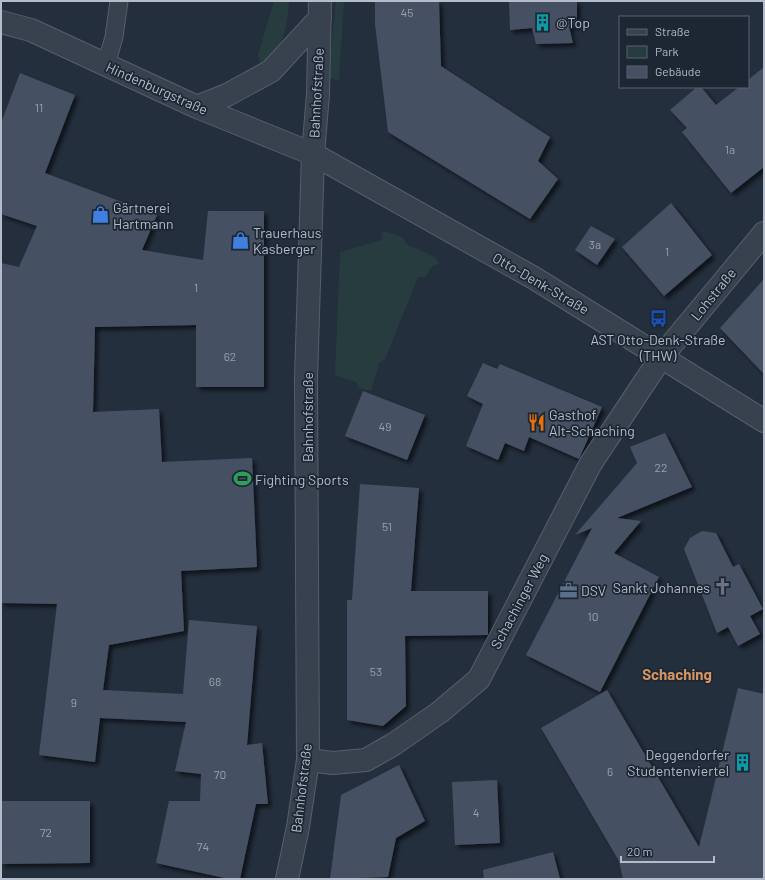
<svg xmlns="http://www.w3.org/2000/svg" width="765" height="880" viewBox="0 0 765 880" font-family="Barlow,sans-serif">
	<style>
		.green { fill: #263c3f }
		.building { fill: #455162; filter: url(#shadow) }
		.lines { fill: none; stroke-linecap: round; stroke-linejoin: round }
		.service-casing { stroke: #565f6c; stroke-width: 19 }
		.minor-casing { stroke: #565f6c; stroke-width: 24 }
		.tertiary-casing { stroke: #565f6c; stroke-width: 24 }
		.service { stroke: #38414e; stroke-width: 17 }
		.minor { stroke: #38414e; stroke-width: 22 }
		.tertiary { stroke: #38414e; stroke-width: 22 }
		.labels { text-anchor: middle; dominant-baseline: central; stroke-width: 3.5; stroke-linejoin: round; paint-order: stroke }
		.number-label { font-size: 12px; fill: #98a1af }
		.poi-label { font-size: 14px; fill: #b4bcc9; stroke: #1d2633; text-anchor: start }
		.street-label { font-size: 14px; fill: #b4bcc9; stroke: #1d2633 }
		.neighbourhood-label { font-size: 15px; font-weight: bold; fill: #d59563; stroke: #1d2633 }
	</style>
	<defs>
		<filter id="shadow"><feDropShadow dx="3.5" dy="3.5" stdDeviation="2" flood-color="#0009"/></filter>
	</defs>
	<rect width="100%" height="100%" fill="#242f3e"/>
	<g class="green">
		<path d="M274,1H289C287,29 283,48 262,68L258,55Z"/>
		<polygon points="336,1 344,1 339,81 324,75 331,50"/>
		<polygon points="385,231 402,237 408,245 435,257 439,264 433,265 425,277 418,277 385,359 379,363 371,391 358,388 358,383 335,375 340,252 382,240 381,234"/>
	</g>
	<g class="building">
		<polygon points="375,1 439,1 441,66 550,137 538,161 558,179 530,219 388,132 375,24"/>
		<polygon points="509,1 577,1 577,25 569,27 573,43 536,44 532,28 510,30"/>
		<polygon points="764,67 764,167 731,193 682,132 687,128 670,110 697,87 701,87 716,105 739,87 748,87 748,80"/>
		<polygon points="20,73 75,95 45,173 157,215 142,250 203,260 208,211 264,211 264,387 196,387 196,325 95,327 93,412 159,409 162,462 252,458 257,567 181,571 184,631 109,645 103,690 183,694 189,620 257,626 247,745 262,743 268,804 256,804 240,879 229,879 156,863 169,801 200,801 201,774 175,771 186,722 100,718 95,762 39,755 57,604 1,603 1,263 19,267 37,226 1,214 1,123"/>
		<polygon points="671,203 712,255 664,296 622,247"/>
		<polygon points="591,226 615,239 597,265 575,250"/>
		<polygon points="764,279 764,374 720,328"/>
		<polygon points="483,363 497,369 500,364 602,407 579,459 529,437 524,451 505,443 498,460 466,446 483,404 467,396"/>
		<polygon points="363,391 425,415 407,460 345,436"/>
		<polygon points="665,433 692,487 617,518 641,521 614,553 659,577 600,692 526,655 592,528 575,535 637,463 630,447"/>
		<polygon points="360,484 419,488 411,591 488,591 488,635 405,636 406,706 383,726 347,720 347,600 352,600"/>
		<polygon points="702,531 716,533 733,567 739,564 763,609 750,616 760,634 738,646 728,627 717,633 684,549 690,538"/>
		<polygon points="738,688 764,694 764,879 623,879 619,861 541,728 607,690 699,847"/>
		<polygon points="399,765 425,821 396,838 388,877 330,879 341,795"/>
		<polygon points="497,780 500,843 455,845 452,782"/>
		<polygon points="1,801 90,801 90,863 1,864"/>
		<polygon points="553,852 560,879 484,879 483,870"/>
	</g>
	<g class="lines">
		<defs>
			<polyline id="service" points="106,65 114,37 119,1"/>
			<g id="minor">
				<polyline points="308,760 333,763 366,760 394,744 440,712 479,679 591,463 662,356 764,233"/>
				<polyline points="287,879 298,827 308,760 306,379 313,154"/>
			</g>
			<g id="tertiary">
				<polyline points="1,22 31,30 197,107 313,154 534,278 764,421"/>
				<polyline points="197,107 227,95 271,71 320,18"/>
				<polyline points="313,154 318,94 320,1"/>
			</g>
		</defs>
		<use href="#service" class="service-casing"/>
		<use href="#minor" class="minor-casing"/>
		<use href="#tertiary" class="tertiary-casing"/>
		<use href="#service" class="service"/>
		<use href="#minor" class="minor"/>
		<use href="#tertiary" class="tertiary"/>
	</g>
	<defs>
		<symbol id="building-bare" viewBox="-9 -9 18 18"><path d="M-4-6H4V6H1V3H-1V6H-4ZM-2.5-4.3h1.7v1.8h-1.7ZM.8-4.3h1.7v1.8H.8ZM-2.5-1h1.7V.8h-1.7ZM.8-1h1.7V.8H.8Z" fill="#0f9aa8" stroke="#1d2633" stroke-width="2.5" paint-order="stroke"/></symbol>
		<symbol id="shop-bare" viewBox="-9 -9 18 18"><path d="M-5-2.5h2.3a2.7 3.5 0 0 1 5.4 0H5L5.5 6h-11ZM-1.5-2.5h3a1.5 2.3 0 0 0-3 0Z" fill="#3f7fe0" stroke="#1d2633" stroke-width="2.5" paint-order="stroke"/></symbol>
		<symbol id="bus-bare" viewBox="-9 -9 18 18"><path d="M-5-6H5V4H4V6H2V4H-2V6H-4V4H-5ZM-3.5-4V0h7V-4ZM-3.5 1.2v1.5H-2V1.2ZM2 1.2v1.5H3.5V1.2Z" fill="#1a4fb4" stroke="#1d2633" stroke-width="2.5" paint-order="stroke"/></symbol>
		<symbol id="restaurant-bare" viewBox="-9 -9 18 18"><path d="M-5-6h1v4h1v-4h1v4h1v-4h1v5L-1.5 .5V6h-2V.5L-5-1ZM5-6V6H3V1.5H1.5Q1.5-4 5-6Z" fill="#e8710a" stroke="#1d2633" stroke-width="2.5" paint-order="stroke"/></symbol>
		<symbol id="stadium-bare" viewBox="-9 -9 18 18"><path d="M0-5a6.5 5 0 1 0 0 10a6.5 5 0 1 0 0-10ZM-3.5-1.8h7v3.6h-7Z" fill="#2e9e5b" stroke="#1d2633" stroke-width="2.5" paint-order="stroke"/></symbol>
		<symbol id="church-bare" viewBox="-9 -9 18 18"><path d="M-1.2-6h2.4v3.5h3.3v2.4h-3.3V6h-2.4V-.1h-3.3v-2.4h3.3Z" fill="#6b7280" stroke="#1d2633" stroke-width="2.5" paint-order="stroke"/></symbol>
		<symbol id="office-bare" viewBox="-9 -9 18 18"><path d="M-6-3h4V-5.5h4V-3h4V5H-6ZM-1-4.5V-3h2v-1.5ZM-6 0V1H6V0Z" fill="#5c6f8a" stroke="#1d2633" stroke-width="2.5" paint-order="stroke"/></symbol>
	</defs>
	<g fill-rule="evenodd">
		<use href="#building-bare" x="530" y="10" width="25" height="25"/>
		<use href="#shop-bare" x="88" y="202" width="25" height="25"/>
		<use href="#shop-bare" x="228" y="228" width="25" height="25"/>
		<use href="#bus-bare" x="646" y="306" width="25" height="25"/>
		<use href="#restaurant-bare" x="524" y="410" width="25" height="25"/>
		<use href="#stadium-bare" x="230" y="466" width="25" height="25"/>
		<use href="#church-bare" x="710" y="574" width="25" height="25"/>
		<use href="#office-bare" x="556" y="578" width="25" height="25"/>
		<use href="#building-bare" x="730" y="750" width="25" height="25"/>
	</g>
	<g class="labels">
		<g class="number-label">
			<text x="407" y="12">45</text>
			<text x="39" y="107">11</text>
			<text x="730" y="149">1a</text>
			<text x="595" y="244">3a</text>
			<text x="667" y="251">1</text>
			<text x="196" y="287">1</text>
			<text x="230" y="356">62</text>
			<text x="385" y="426">49</text>
			<text x="661" y="467">22</text>
			<text x="387" y="526">51</text>
			<text x="593" y="616">10</text>
			<text x="376" y="671">53</text>
			<text x="215" y="681">68</text>
			<text x="74" y="702">9</text>
			<text x="610" y="771">6</text>
			<text x="220" y="774">70</text>
			<text x="476" y="812">4</text>
			<text x="46" y="832">72</text>
			<text x="203" y="846">74</text>
		</g>
		<g class="poi-label">
			<text x="556" y="22">@Top</text>
			<text x="113" y="207">Gärtnerei<tspan x="113" dy="16">Hartmann</tspan></text>
			<text x="253" y="232">Trauerhaus<tspan x="253" dy="16">Kasberger</tspan></text>
			<text x="658" y="339" text-anchor="middle">AST Otto-Denk-Straße<tspan x="658" dy="16">(THW)</tspan></text>
			<text x="549" y="414">Gasthof<tspan x="549" dy="16">Alt-Schaching</tspan></text>
			<text x="255" y="479">Fighting Sports</text>
			<text x="710" y="587" text-anchor="end">Sankt Johannes</text>
			<text x="581" y="590">DSV</text>
			<text x="729" y="754" text-anchor="end">Deggendorfer<tspan x="729" dy="16">Studentenviertel</tspan></text>
		</g>
		<g class="street-label">
			<text transform="translate(157 88) rotate(24)">Hindenburgstraße</text>
			<text transform="translate(316 93) rotate(-87)">Bahnhofstraße</text>
			<text transform="translate(541 283) rotate(30)">Otto-Denk-Straße</text>
			<text transform="translate(713 294) rotate(-51)">Lohstraße</text>
			<text transform="translate(307 417) rotate(-90)">Bahnhofstraße</text>
			<text transform="translate(519 601) rotate(-62)">Schachinger Weg</text>
			<text transform="translate(301 788) rotate(-83)">Bahnhofstraße</text>
		</g>
		<g class="neighbourhood-label">
			<text x="677" y="674">Schaching</text>
		</g>
	</g>
	<rect width="765" height="880" fill="none" stroke="#b4bcc9" stroke-width="4"/>
	<rect x="619" y="16" width="130" height="72" fill="#1d2633" stroke="#59626f"/>
	<rect x="627" y="29" width="20" height="6" fill="#38414e" stroke="#59626f"/>
	<text x="655" y="36" font-size="12" fill="#b4bcc9">Straße</text>
	<rect x="627" y="46" width="20" height="12" fill="#263c3f" stroke="#59626f"/>
	<text x="655" y="56" font-size="12" fill="#b4bcc9">Park</text>
	<rect x="627" y="66" width="20" height="12" fill="#455162" stroke="#59626f"/>
	<text x="655" y="76" font-size="12" fill="#b4bcc9">Gebäude</text>
	<path d="M621 856v6h93v-6" fill="none" stroke="#b4bcc9" stroke-width="2"/>
	<text x="627" y="856" font-size="12" fill="#b4bcc9" stroke="#1d2633" stroke-width="3" paint-order="stroke">20 m</text>
</svg>
